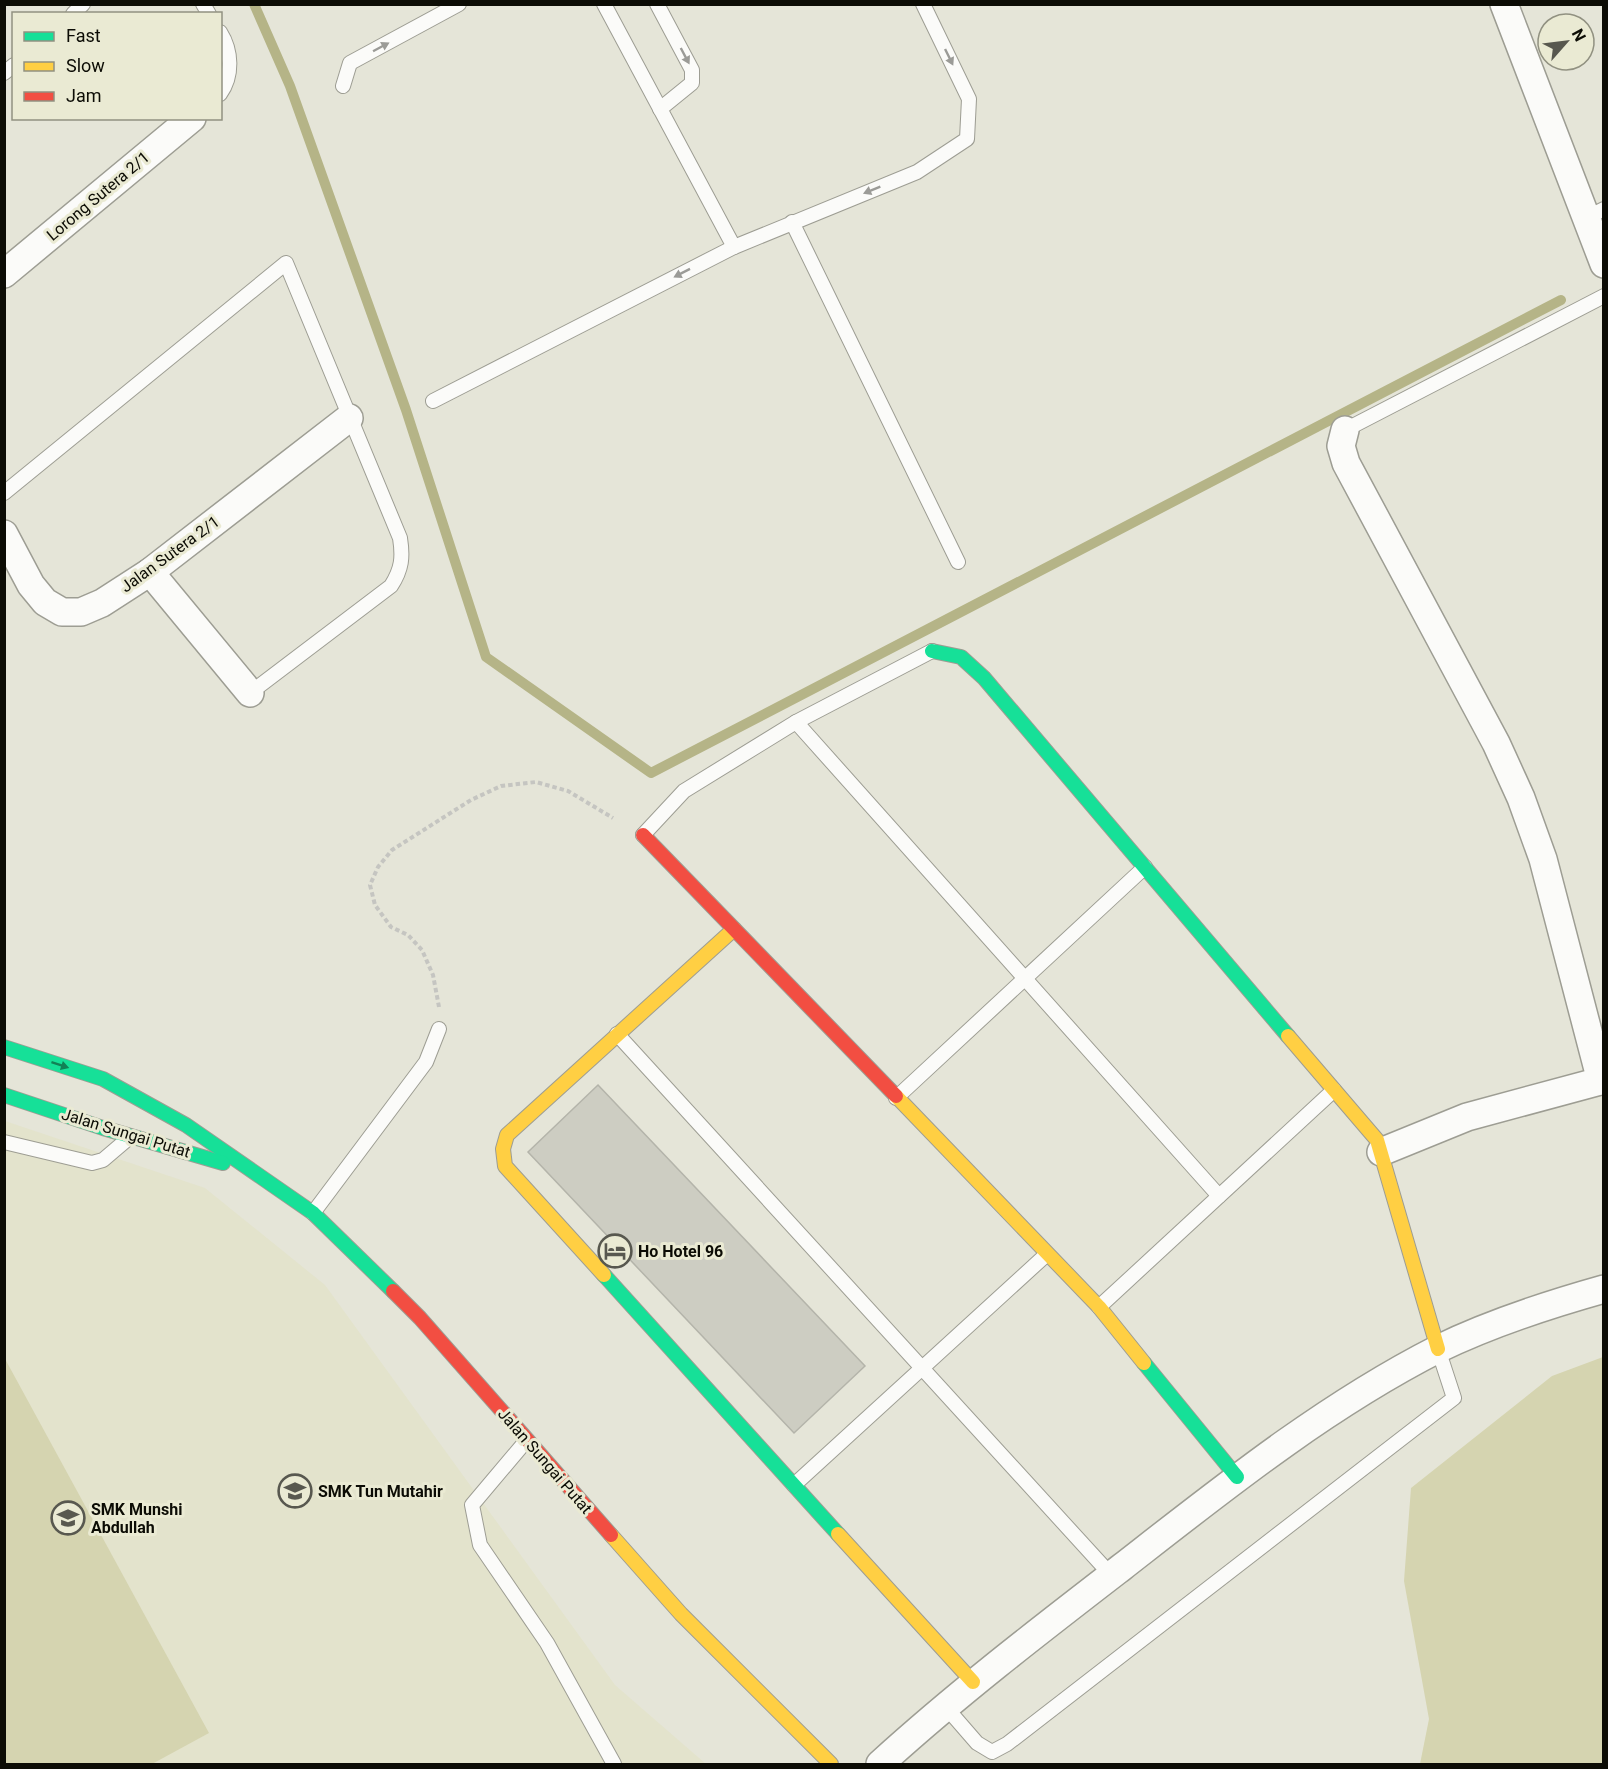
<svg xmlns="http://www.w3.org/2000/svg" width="1608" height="1769" viewBox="0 0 1608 1769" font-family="Roboto,sans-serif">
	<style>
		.built { fill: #e3e3cc }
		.green { fill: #d5d4b0 }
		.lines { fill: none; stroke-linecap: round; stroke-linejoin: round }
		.stream { stroke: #b5b487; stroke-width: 10 }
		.building { fill: #cdcdc2; stroke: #b4b4aa; stroke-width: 1.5 }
		.lane-casing { stroke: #9d9d93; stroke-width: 16 }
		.street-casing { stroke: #9d9d93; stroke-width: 30 }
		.fast-casing { stroke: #9d9d93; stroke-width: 16 }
		.slow-casing { stroke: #9d9d93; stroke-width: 16 }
		.jam-casing { stroke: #9d9d93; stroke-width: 16 }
		.path { stroke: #c5c5c1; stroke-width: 4; stroke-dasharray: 4.5 3; stroke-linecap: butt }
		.lane { stroke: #fbfbf9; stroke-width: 14 }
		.street { stroke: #fbfbf9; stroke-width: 27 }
		.fast { stroke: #16e098; stroke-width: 14 }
		.slow { stroke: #ffcf43; stroke-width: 14 }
		.jam { stroke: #f24e42; stroke-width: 14 }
		.oneway { fill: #9b9b97 }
		.oneway2 { fill: #128156 }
		.labels { text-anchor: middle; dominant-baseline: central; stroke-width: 6; stroke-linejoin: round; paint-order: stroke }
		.street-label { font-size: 16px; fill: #0c0c05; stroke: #eaead3 }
		.poi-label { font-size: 16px; font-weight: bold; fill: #0c0c05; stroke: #eaead3; text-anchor: start }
	</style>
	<rect width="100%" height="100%" fill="#e5e5d8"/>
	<polygon class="built" points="5,1121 205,1188 325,1285 615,1685 706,1764 5,1764"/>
	<g class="green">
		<polygon points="4,1357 209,1733 152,1764 5,1764"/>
		<polygon points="1603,1357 1603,1764 1420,1764 1429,1719 1404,1581 1411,1488 1552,1376"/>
	</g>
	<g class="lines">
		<polyline class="stream" points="254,4 290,86 406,410 486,657 651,773 1561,300"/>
	</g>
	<polygon class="building" points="598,1085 865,1366 794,1433 528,1152"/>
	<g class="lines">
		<defs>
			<g id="lane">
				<polyline points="203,4 209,14"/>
				<polyline points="604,4 734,247"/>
				<polyline points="657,4 692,70 692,83 660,109"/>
				<polyline points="73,14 83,4"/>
				<path d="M220,32C232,51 233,76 220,94"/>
				<polyline points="4,73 14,65"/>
				<polyline points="343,86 350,63 459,4"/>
				<polyline points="1586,218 1604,209"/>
				<polyline points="792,222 958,562"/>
				<polyline points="433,401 734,247 917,172 967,139 969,99 923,4"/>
				<polyline points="1345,430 1604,296"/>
				<path d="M4,493L286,263L400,538C403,557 402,569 391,586L250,693"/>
				<polyline points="796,722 1219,1196"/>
				<polyline points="643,835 684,791 796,722 932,651"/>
				<polyline points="617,1034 1111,1575"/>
				<polyline points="896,1098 1145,867"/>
				<polyline points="4,1142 92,1163 103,1160 130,1137"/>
				<polyline points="313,1213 426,1062 439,1029"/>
				<polyline points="1099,1307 1334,1090"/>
				<polyline points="526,1441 472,1505 480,1545 547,1643 614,1764"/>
				<polyline points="794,1485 1047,1254"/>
				<polyline points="944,1705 977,1743 992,1752 1007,1744 1454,1398 1438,1349"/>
			</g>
			<g id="street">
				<polyline points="1504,4 1604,264"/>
				<polyline points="4,274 192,118"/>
				<polyline points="1345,430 1341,446 1346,463 1496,743 1521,798 1543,859 1601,1081"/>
				<polyline points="4,534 31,585 45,602 62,612 81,612 102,603 150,572 349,418"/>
				<polyline points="150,572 250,693"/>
				<polyline points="1381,1152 1467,1117 1604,1080"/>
				<path d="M880,1764C957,1694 1039,1631 1122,1567C1222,1489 1324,1407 1438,1349C1491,1323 1547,1305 1604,1289"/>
			</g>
			<g id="fast">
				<polyline points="932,651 961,657 984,678 1288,1036"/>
				<polyline points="4,1047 103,1079 186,1125 313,1213 393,1291"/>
				<polyline points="4,1095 103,1128 223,1163"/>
				<polyline points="604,1275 838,1534"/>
				<polyline points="1144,1363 1237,1477"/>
			</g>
			<g id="slow">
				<polyline points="1288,1036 1377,1140 1438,1349"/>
				<polyline points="896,1096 1099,1307 1144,1363"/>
				<polyline points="604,1275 505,1166 503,1149 507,1135 734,929"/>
				<polyline points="838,1534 973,1682"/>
				<polyline points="611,1535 681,1614 831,1764"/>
			</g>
			<g id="jam">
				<polyline points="643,835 896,1096"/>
				<polyline points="393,1291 420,1318 611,1535"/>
			</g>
		</defs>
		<use href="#lane" class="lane-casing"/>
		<use href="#street" class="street-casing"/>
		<use href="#fast" class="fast-casing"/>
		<use href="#slow" class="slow-casing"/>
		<use href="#jam" class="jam-casing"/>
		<polyline class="path" points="439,1007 433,975 422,950 408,935 391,927 375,905 370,885 378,867 392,850 471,800 501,786 536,782 568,791 613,818"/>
		<use href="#lane" class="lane"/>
		<use href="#street" class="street"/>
		<use href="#fast" class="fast"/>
		<use href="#slow" class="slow"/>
		<use href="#jam" class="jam"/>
	</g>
	<defs><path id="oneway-solid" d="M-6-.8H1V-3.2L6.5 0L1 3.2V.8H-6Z" transform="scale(1.5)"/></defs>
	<g class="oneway">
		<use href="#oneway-solid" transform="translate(381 47) rotate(-28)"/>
		<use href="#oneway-solid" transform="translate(685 56) rotate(62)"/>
		<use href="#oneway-solid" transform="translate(949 57) rotate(64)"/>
		<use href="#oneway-solid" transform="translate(872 190) rotate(158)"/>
		<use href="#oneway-solid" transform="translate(682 273) rotate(153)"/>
	</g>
	<use class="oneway2" href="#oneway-solid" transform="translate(60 1065) rotate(18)"/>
	<defs>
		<symbol id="hotel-ring" viewBox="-11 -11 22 22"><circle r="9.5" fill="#eaead3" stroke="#58584f" stroke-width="1.5"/><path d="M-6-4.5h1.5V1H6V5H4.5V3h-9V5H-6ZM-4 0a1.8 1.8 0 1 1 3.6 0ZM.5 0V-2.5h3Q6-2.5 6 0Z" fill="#58584f"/></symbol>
		<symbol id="school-ring" viewBox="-11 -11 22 22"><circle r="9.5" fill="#eaead3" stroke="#58584f" stroke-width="1.5"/><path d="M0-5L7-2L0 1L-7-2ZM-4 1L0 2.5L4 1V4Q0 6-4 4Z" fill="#58584f"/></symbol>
	</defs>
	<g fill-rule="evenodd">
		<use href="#hotel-ring" x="596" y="1232" width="38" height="38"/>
		<use href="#school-ring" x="276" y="1472" width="38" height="38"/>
		<use href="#school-ring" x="49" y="1499" width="38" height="38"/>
	</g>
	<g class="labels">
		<g class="street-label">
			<text transform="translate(98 196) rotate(-40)">Lorong Sutera 2/1</text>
			<text transform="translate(170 554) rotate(-36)">Jalan Sutera 2/1</text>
			<text transform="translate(126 1133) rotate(17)">Jalan Sungai Putat</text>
			<text transform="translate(545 1461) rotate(49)">Jalan Sungai Putat</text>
		</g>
		<g class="poi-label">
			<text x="638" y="1251">Ho Hotel 96</text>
			<text x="318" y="1491">SMK Tun Mutahir</text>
			<text x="91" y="1509">SMK Munshi<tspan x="91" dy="18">Abdullah</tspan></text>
		</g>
	</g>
	<rect width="1608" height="1769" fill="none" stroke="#0c0c05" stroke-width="12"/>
	<rect x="12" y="12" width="210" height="108" fill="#eaead3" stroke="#919181" stroke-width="1.5"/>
	<rect x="24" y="32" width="30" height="9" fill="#16e098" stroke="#919181" stroke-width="1.5"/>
	<text x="66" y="42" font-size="18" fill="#0c0c05">Fast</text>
	<rect x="24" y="62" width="30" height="9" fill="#ffcf43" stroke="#919181" stroke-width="1.5"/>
	<text x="66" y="72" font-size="18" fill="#0c0c05">Slow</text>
	<rect x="24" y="92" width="30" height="9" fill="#f24e42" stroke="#919181" stroke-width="1.5"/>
	<text x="66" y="102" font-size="18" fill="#0c0c05">Jam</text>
	<g transform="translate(1566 42) rotate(62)"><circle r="28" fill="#eaead3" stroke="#919181" stroke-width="1.5"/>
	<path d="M0-4.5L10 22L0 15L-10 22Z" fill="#58584f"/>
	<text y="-9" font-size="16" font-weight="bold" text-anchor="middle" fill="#0c0c05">N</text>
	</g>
</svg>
